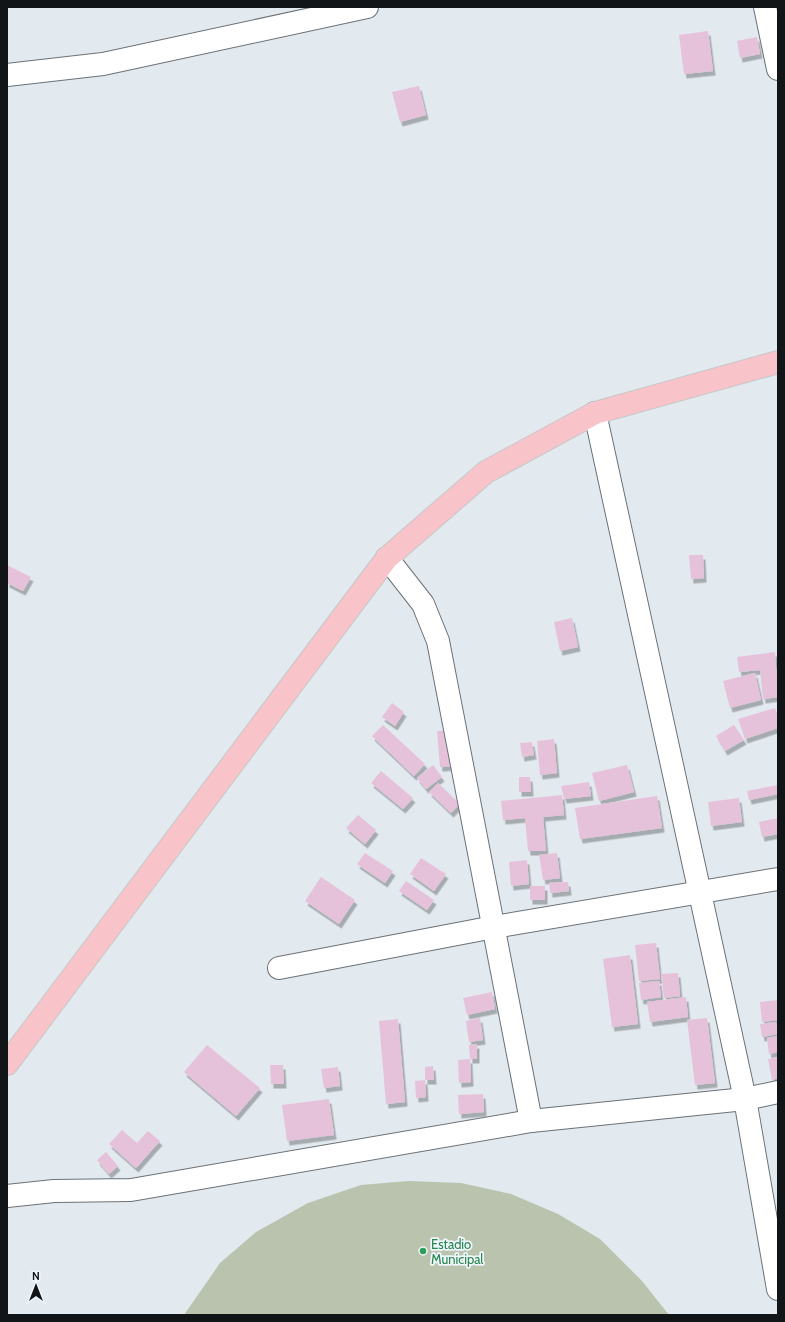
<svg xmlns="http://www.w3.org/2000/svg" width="785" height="1322" viewBox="0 0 785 1322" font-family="Cabin,sans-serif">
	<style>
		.green { fill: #b9c3ad }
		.building { fill: #e6c2da; filter: url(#shadow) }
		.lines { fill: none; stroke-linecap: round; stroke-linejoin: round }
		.minor-casing { stroke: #6b7277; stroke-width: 24 }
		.highway-casing { stroke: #c6c7c7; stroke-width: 24 }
		.minor { stroke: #fff; stroke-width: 22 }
		.highway { stroke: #f8c4ca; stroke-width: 22 }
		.leisure-dot { fill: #2e9e5b; stroke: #eff6fc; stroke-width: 1.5 }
		.labels { text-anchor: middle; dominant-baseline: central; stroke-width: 3.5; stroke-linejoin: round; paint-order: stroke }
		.leisure-label { font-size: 13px; fill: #27864d; stroke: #eff6fc; text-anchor: start }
	</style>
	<defs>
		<filter id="shadow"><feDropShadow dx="2.5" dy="4.5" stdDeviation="0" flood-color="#0004"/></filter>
	</defs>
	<rect width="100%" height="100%" fill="#e2e9ef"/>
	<polygon class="green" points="409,1181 461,1183 511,1194 558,1214 600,1239 642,1281 669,1315 184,1315 220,1263 256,1232 308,1203 361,1185"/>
	<g class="building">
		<polygon points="708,31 713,71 684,74 679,35"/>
		<polygon points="757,37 760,54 740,58 737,41"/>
		<polygon points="419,86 426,115 400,122 392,92"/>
		<polygon points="689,555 703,555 704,578 691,579"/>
		<polygon points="7,565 31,577 23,591 7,583"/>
		<polygon points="572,618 578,647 560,651 554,622"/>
		<polygon points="775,652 778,697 763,699 760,670 739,672 737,657"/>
		<polygon points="755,673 761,700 730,708 723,681"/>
		<polygon points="392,703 404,712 395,726 382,717"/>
		<polygon points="775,708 778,717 778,728 745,739 738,719"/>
		<polygon points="383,725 425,764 414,776 372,736"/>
		<polygon points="734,725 744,740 725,751 716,736"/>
		<polygon points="453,730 456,766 440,767 437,731"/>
		<polygon points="554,739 557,773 540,775 537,741"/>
		<polygon points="532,742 534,755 522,757 520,743"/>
		<polygon points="433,765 442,777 426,789 417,778"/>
		<polygon points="627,765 634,792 599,801 592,773"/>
		<polygon points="381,771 413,798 403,809 371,783"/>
		<polygon points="519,777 530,777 531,792 519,792"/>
		<polygon points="589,782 591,796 564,799 561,786"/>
		<polygon points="438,783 460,804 451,813 429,792"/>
		<polygon points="778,785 778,794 749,800 747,791"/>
		<polygon points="562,795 564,815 543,817 546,851 528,851 525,818 503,820 501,801"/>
		<polygon points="657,796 662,828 580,839 575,808"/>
		<polygon points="739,798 742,822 711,826 708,802"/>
		<polygon points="358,815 376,830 365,844 346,828"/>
		<polygon points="778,818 778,834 762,837 759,822"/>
		<polygon points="365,853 393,871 385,883 357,864"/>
		<polygon points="557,853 560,878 543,880 539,855"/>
		<polygon points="421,858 446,874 434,891 410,874"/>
		<polygon points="527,860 529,884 511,886 509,862"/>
		<polygon points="321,877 355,900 339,924 305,901"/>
		<polygon points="406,881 434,900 427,910 399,891"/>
		<polygon points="568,882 569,891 550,893 549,883"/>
		<rect x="530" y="886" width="15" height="14"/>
		<polygon points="656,943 660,979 639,981 635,945"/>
		<polygon points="630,955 638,1024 612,1027 603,959"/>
		<polygon points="678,973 680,996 664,998 661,974"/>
		<polygon points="659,981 661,997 641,1000 639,983"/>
		<polygon points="492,992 495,1009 467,1015 463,998"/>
		<polygon points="686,997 688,1017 650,1022 647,1002"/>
		<polygon points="778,1000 778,1020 762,1022 760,1002"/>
		<polygon points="480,1018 483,1040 469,1042 466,1021"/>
		<polygon points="707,1018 715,1083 695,1085 687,1020"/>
		<polygon points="398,1019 405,1102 386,1104 379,1021"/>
		<polygon points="776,1022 778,1034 762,1037 760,1024"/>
		<polygon points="778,1036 778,1052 769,1054 767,1038"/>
		<polygon points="477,1044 477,1059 470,1059 471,1082 459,1083 458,1060 470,1059 469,1045"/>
		<polygon points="207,1045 260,1088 236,1116 184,1072"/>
		<polygon points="778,1057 778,1078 772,1080 768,1059"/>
		<polygon points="270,1065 283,1065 284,1084 271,1084"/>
		<polygon points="433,1066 434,1080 425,1080 425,1067"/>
		<polygon points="338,1067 340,1086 324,1088 321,1069"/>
		<polygon points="425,1080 426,1097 416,1098 415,1081"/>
		<polygon points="483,1094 484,1112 459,1114 458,1095"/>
		<polygon points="329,1099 334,1135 287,1141 282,1105"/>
		<polygon points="122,1130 137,1143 148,1131 160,1141 136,1168 109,1144"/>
		<polygon points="106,1152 118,1166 109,1174 97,1160"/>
	</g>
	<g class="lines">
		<defs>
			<g id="minor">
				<polyline points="765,7 778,69"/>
				<polyline points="7,75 103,64 367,7"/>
				<polyline points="595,413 745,1099 778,1289"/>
				<polyline points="387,558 423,604 438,641 531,1121"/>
				<polyline points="279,968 494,927 778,879"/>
				<polyline points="7,1196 54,1191 131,1190 531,1121 745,1099 778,1092"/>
			</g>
			<polyline id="highway" points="7,1064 387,558 486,472 595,413 778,362"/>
		</defs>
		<use href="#minor" class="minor-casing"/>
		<use href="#highway" class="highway-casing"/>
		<use href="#minor" class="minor"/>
		<use href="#highway" class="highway"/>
	</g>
	<circle class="leisure-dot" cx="423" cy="1251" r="4"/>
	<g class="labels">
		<g class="leisure-label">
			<text x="431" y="1244">Estadio<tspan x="431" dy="15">Municipal</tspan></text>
		</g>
	</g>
	<rect width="785" height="1322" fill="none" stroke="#121517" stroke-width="16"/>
	<g transform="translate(36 1286)" stroke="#eff6fc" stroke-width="3" paint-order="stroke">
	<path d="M0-3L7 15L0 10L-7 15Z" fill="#121517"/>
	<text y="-6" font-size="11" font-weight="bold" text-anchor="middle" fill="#121517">N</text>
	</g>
</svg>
